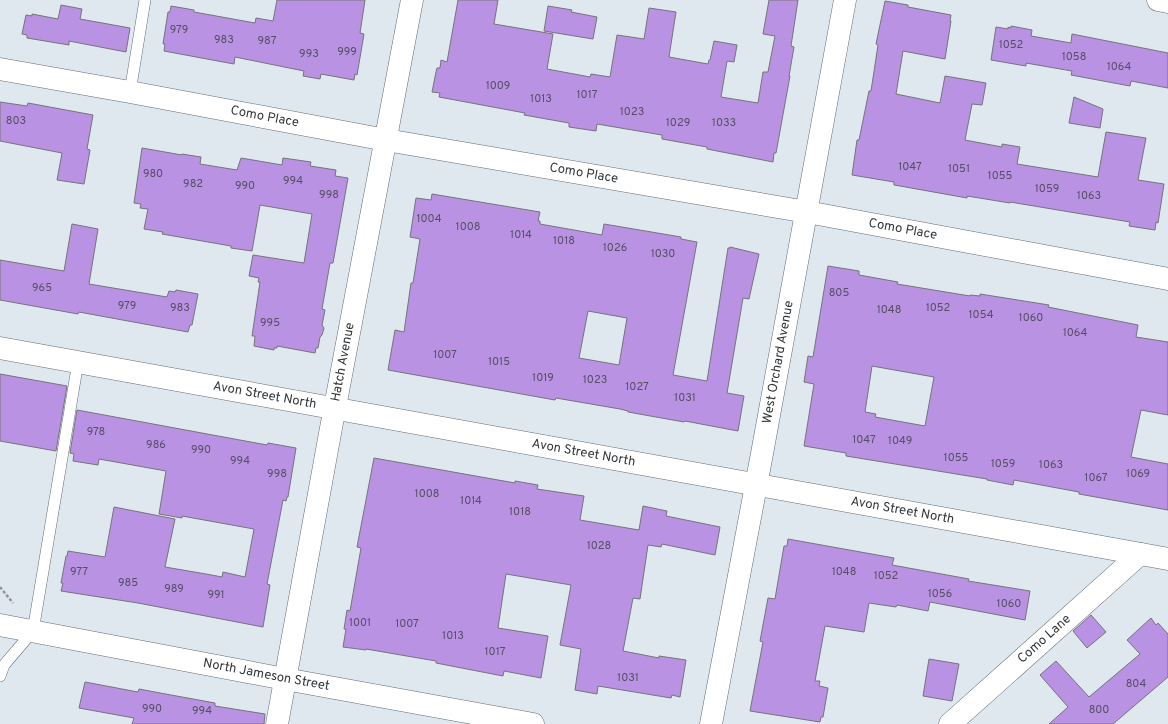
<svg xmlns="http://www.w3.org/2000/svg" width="1168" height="724" viewBox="0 0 1168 724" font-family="Overpass,sans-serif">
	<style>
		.building { fill: #ba92e3; stroke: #76737b; fill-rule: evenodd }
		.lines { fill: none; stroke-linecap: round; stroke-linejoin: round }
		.lane-casing { stroke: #646b72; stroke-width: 12 }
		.street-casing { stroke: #646b72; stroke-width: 23 }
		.path { stroke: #90959b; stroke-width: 2.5; stroke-dasharray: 3 2; stroke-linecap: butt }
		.lane { stroke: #fff; stroke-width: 11 }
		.street { stroke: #fff; stroke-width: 22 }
		.labels { text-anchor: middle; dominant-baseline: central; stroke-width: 3; stroke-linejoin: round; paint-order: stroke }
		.number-label { font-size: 11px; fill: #564e64 }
		.street-label { font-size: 13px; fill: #34373a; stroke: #dfe7ef }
	</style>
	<rect width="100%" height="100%" fill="#dfe7ef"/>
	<g class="building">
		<polygon points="277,0 365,0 360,33 364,34 357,75 355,74 354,80 321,74 320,79 303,76 304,71 235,57 234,64 164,51 165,44 163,44 168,12 170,12 171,6 194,10 194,12 255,23 256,18 273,21"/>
		<polygon points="458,0 498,0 494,24 553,34 547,69 590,77 591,74 610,77 617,35 644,39 649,8 676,12 669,57 708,64 709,60 710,60 714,41 737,45 734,62 727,61 721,97 758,103 763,72 768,72 775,36 763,34 769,0 798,0 791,46 794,47 789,76 790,76 776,153 774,153 773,162 707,149 707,147 662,139 662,135 597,124 596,131 569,127 569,123 524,115 525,113 439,97 440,93 432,92 436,72 437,68 440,68 441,60 447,62"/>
		<polygon points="885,1 908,5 908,7 951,15 950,21 951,21 945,59 903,51 896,94 940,103 945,76 986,83 982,105 972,104 965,140 1002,147 1002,144 1020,147 1017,164 1098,177 1106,132 1146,138 1138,180 1164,184 1158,223 1156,222 1155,230 1129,226 1130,222 1010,202 1010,203 967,196 967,198 900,186 894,185 894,182 852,175 857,140 859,140 869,91 871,91 878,45 876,44"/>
		<polygon points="61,5 82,9 80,19 130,28 126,52 69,41 69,45 27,38 27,35 22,34 26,15 32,16 32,14 58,19"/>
		<polygon points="548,6 572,10 571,12 597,17 593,39 544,31"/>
		<polygon points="1011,26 1032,30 1031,36 1071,43 1072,34 1168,53 1168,88 1131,81 1130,86 1071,75 1072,71 1026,63 1026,66 991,60 996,27 1008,29 1008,27 1011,28"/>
		<polygon points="1074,97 1103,109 1100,128 1069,123"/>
		<polygon points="0,102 27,106 28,103 93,115 87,149 90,150 84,184 57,180 62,153 0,141"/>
		<polygon points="142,148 182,155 182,154 201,157 200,164 237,170 241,158 282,165 283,158 311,162 310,166 336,170 335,176 348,178 333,263 330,263 322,309 325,310 322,325 324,328 322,335 320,337 318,348 316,348 315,353 277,346 277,348 274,348 274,350 254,346 255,336 252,336 260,282 258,282 259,278 249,276 253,255 304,263 312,214 260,205 252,251 231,248 231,246 162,234 163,232 144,229 148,209 140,208 141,204 134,203"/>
		<path d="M432,194L540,212L538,221H540V224L602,235L604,224L681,237V239L697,242L673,375L707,381L728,248H730V247L759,254L749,299L743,298L727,393L744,396L738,431L685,421L684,422L628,412V411L620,409L556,398L555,400L388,370L395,330L404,332L411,283H413L420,239L410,237L416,198L431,200ZM588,311L627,318L619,365L579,358Z"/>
		<polygon points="72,224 98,229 89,284 167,297 169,291 175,292 176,290 198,294 192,325 190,325 188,332 79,312 78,314 0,300 0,260 64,271"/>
		<path d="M828,266L859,271V275L898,282L897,284L970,296V295L980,296V294L1049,305L1048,307L1138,325L1136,337L1168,342V415L1141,410L1131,457L1168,464V510L1079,494V492L1014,480L1013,485L987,480V479L846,456V453L804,446L814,384L804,382L808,356L813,357ZM872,366L934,377L925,426L875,417L876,414L865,412Z"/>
		<polygon points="0,374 67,386 56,451 0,441"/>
		<polygon points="77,410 267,445 268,443 296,448 288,497 287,497 286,501 283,500 267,584 270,585 263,627 138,603 61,591 63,583 61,583 66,556 67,556 68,551 105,557 114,507 175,519 165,567 206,574 222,577 223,572 245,577 254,529 182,516 182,518 159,514 166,471 99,459 98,465 73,461 74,454 70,453"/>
		<polygon points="374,458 515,483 515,481 538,485 537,489 584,496 580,520 639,530 643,506 667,511 666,516 720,527 715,555 662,544 661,547 648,545 640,599 633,598 623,651 659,658 659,656 686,660 680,697 672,695 671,698 598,686 597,694 575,690 581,649 560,645 571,585 506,574 498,628 548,636 541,678 504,671 503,676 436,663 436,661 366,649 366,650 343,647 346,629 344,629 347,610 350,611 361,548 357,547"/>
		<polygon points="788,539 894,558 892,565 969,579 968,581 1030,591 1025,620 930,602 928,611 897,605 896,607 869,603 864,632 825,626 815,681 820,681 819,686 828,688 823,717 821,717 820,722 750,711 763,642 760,641 768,598 775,599 784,546 787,546"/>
		<polygon points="1091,615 1106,632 1087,648 1073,631"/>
		<polygon points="1151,618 1156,625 1158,623 1168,634 1168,677 1113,724 1049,724 1068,707 1040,675 1056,661 1089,697 1140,654 1127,640"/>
		<polygon points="929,659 959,664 952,701 923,696"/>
		<polygon points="85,682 138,692 139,689 171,695 215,703 215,706 265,714 264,724 132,724 134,718 79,708"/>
	</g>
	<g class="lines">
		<defs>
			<g id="lane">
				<polyline points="130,92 145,0"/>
				<polyline points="0,676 4,665 33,631 78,362"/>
			</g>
			<g id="street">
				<polyline points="1158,0 1168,2"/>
				<path id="s1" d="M0,69L130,92L386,140L807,212L1168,279"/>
				<path id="s2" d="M0,348L1168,559"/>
				<path id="s3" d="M0,625L285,679L533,724"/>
				<path id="s4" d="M277,724L331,428L412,0"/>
				<path id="s5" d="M711,724L761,459L845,0"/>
				<path id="s6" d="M950,724L1140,554"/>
			</g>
		</defs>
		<use href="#lane" class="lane-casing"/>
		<use href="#street" class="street-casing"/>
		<polyline class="path" points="0,587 13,603"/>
		<use href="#lane" class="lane"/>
		<use href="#street" class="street"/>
	</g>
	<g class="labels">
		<g class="number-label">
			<text x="179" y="30">979</text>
			<text x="224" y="40">983</text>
			<text x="267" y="41">987</text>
			<text x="1011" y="45">1052</text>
			<text x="347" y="52">999</text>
			<text x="309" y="54">993</text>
			<text x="1074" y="57">1058</text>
			<text x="1119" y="67">1064</text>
			<text x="498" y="86">1009</text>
			<text x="587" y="95">1017</text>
			<text x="541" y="99">1013</text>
			<text x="632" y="112">1023</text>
			<text x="16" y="121">803</text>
			<text x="678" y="123">1029</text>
			<text x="724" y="123">1033</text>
			<text x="910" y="167">1047</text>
			<text x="959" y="169">1051</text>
			<text x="153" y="174">980</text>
			<text x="1000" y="176">1055</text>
			<text x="293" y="181">994</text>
			<text x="193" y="184">982</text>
			<text x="245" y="186">990</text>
			<text x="1047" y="189">1059</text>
			<text x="329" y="195">998</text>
			<text x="1089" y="196">1063</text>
			<text x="429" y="219">1004</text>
			<text x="468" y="227">1008</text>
			<text x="521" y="235">1014</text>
			<text x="564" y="241">1018</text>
			<text x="615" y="248">1026</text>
			<text x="663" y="254">1030</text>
			<text x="42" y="288">965</text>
			<text x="839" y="293">805</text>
			<text x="127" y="306">979</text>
			<text x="180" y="308">983</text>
			<text x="938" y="308">1052</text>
			<text x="889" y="310">1048</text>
			<text x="981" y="315">1054</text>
			<text x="1031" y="318">1060</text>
			<text x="270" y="323">995</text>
			<text x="1075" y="333">1064</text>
			<text x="445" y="355">1007</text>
			<text x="499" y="362">1015</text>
			<text x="543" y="378">1019</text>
			<text x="595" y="380">1023</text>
			<text x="637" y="387">1027</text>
			<text x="685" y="398">1031</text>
			<text x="96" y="432">978</text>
			<text x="864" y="440">1047</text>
			<text x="900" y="441">1049</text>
			<text x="156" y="445">986</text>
			<text x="201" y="450">990</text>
			<text x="956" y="458">1055</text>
			<text x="240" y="461">994</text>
			<text x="1003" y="464">1059</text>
			<text x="1051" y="465">1063</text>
			<text x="277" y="474">998</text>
			<text x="1138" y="474">1069</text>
			<text x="1096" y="478">1067</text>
			<text x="427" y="494">1008</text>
			<text x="471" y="501">1014</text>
			<text x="520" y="512">1018</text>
			<text x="599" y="546">1028</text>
			<text x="79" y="572">977</text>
			<text x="844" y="572">1048</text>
			<text x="886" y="576">1052</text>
			<text x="128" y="583">985</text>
			<text x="174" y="589">989</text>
			<text x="940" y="594">1056</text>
			<text x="216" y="595">991</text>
			<text x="1009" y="604">1060</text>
			<text x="360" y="623">1001</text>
			<text x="407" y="624">1007</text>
			<text x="453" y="636">1013</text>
			<text x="495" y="652">1017</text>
			<text x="628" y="678">1031</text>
			<text x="1136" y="684">804</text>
			<text x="152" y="709">990</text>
			<text x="1099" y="710">800</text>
			<text x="202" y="711">994</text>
		</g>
		<g class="street-label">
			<text stroke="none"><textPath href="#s1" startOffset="269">Como Place</textPath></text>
			<text stroke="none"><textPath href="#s1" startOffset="593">Como Place</textPath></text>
			<text stroke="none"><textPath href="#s1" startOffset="917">Como Place</textPath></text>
			<text stroke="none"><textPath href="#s4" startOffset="368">Hatch Avenue</textPath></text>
			<text stroke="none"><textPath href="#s5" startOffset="368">West Orchard Avenue</textPath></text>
			<text stroke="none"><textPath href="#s2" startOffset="269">Avon Street North</textPath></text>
			<text stroke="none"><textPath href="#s2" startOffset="593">Avon Street North</textPath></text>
			<text stroke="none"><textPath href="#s2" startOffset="917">Avon Street North</textPath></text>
			<text stroke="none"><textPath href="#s6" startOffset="127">Como Lane</textPath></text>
			<text stroke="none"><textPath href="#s3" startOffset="271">North Jameson Street</textPath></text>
		</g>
	</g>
</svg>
